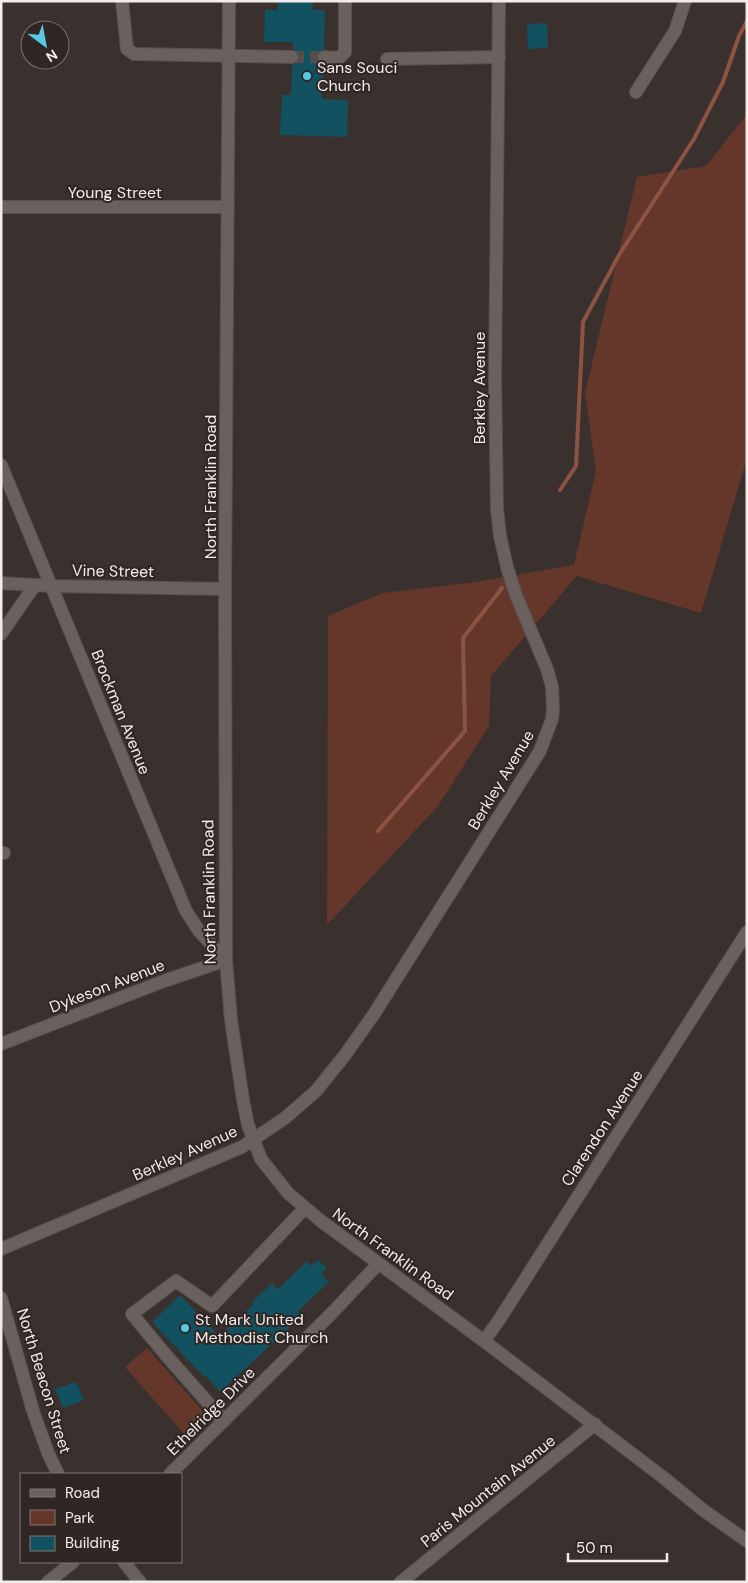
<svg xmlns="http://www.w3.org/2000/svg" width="748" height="1583" viewBox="0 0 748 1583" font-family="'DM Sans',sans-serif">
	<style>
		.green { fill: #64372a }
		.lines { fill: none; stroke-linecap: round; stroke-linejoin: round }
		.stream { stroke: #8c5343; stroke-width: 4 }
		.building { fill: #12515f }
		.minor-tunnel { stroke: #564d4b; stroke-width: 12; stroke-dasharray: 12 6; stroke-linecap: butt }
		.minor-casing { stroke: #57504e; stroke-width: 14 }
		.minor { stroke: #6a605d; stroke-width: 12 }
		.poi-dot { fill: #58c9e3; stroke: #302725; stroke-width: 2 }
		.labels { text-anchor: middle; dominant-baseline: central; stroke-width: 4; stroke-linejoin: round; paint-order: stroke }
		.poi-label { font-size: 16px; fill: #f2ecea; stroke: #302725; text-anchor: start }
		.street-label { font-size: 16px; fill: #f2ecea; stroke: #302725 }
	</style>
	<rect width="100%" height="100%" fill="#3a312f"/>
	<g class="green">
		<polygon points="747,114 747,458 701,613 577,576 491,676 489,726 438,806 327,925 328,616 383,593 476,582 574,565 596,471 585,393 637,177 706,166"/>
		<polygon points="147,1348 208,1417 186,1436 125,1367"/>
	</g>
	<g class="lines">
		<g class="stream">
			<polyline points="560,490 576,466 583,322 619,255 694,139 723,82 739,36 747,21"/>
			<polyline points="378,831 465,731 463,638 502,588"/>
		</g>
	</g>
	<g class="building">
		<polygon points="278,1 313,1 313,10 325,10 324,49 318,52 316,57 319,63 323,65 322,99 348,100 347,137 280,135 282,95 291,95 292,65 299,62 300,57 299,53 293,49 293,42 264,42 265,10 278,10"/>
		<polygon points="547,23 548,48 528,49 527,24"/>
		<polygon points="318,1260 327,1268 321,1274 329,1282 298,1311 302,1316 220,1392 205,1375 204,1377 152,1322 180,1295 219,1336 254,1304 252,1302 272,1283 278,1289 307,1261 311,1266"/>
		<polygon points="76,1382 84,1400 63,1408 55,1389"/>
	</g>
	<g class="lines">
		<polyline class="minor-tunnel" points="292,57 324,57"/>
		<defs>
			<g id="minor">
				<polyline points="122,1 127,49 134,54 292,57"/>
				<polyline points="229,1 225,589 226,960 231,1020 243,1100 248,1125 261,1159 288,1193 321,1221 484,1341 664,1478 703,1510 747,1541"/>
				<polyline points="324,57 339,58 345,52 345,1"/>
				<polyline points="387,59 499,57"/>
				<polyline points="636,92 675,31 685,1"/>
				<polyline points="1,207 228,207"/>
				<polyline points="1,465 186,911 199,931 226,960 164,981 1,1044"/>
				<polyline points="1,583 51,586 225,589"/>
				<polyline points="1,634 35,585"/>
				<polyline points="1,853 4,853"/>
				<polyline points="1,1249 242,1147 285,1118 316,1091 345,1055 374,1014 540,751 552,719 553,709 552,687 547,669 516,595 507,567 500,536 497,509 495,378 499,1"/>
				<polyline points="1,1298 33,1411 48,1453 58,1474"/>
				<polyline points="484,1341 499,1320 747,932"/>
				<polyline points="224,1421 165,1354 132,1314 176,1281 212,1306 305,1208"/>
				<polyline points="170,1474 331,1314 378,1264"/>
				<polyline points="124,1562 140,1582"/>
				<polyline points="48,1582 73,1562"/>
				<polyline points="401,1582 595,1424"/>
			</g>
		</defs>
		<use href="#minor" class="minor-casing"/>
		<use href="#minor" class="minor"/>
	</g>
	<g class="poi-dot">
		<circle cx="307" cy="76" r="5"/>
		<circle cx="185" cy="1328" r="5"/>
	</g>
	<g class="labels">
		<g class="poi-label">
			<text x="317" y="67">Sans Souci<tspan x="317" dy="18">Church</tspan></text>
			<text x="195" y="1319">St Mark United<tspan x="195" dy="18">Methodist Church</tspan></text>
		</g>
		<g class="street-label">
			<text x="115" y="192">Young Street</text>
			<text transform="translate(479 388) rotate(-90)">Berkley Avenue</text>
			<text transform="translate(210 487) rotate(-90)">North Franklin Road</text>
			<text transform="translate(113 571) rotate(1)">Vine Street</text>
			<text transform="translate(121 712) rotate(68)">Brockman Avenue</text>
			<text transform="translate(501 780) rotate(-59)">Berkley Avenue</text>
			<text transform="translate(209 892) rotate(-91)">North Franklin Road</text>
			<text transform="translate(107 986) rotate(-21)">Dykeson Avenue</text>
			<text transform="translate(602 1128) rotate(-57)">Clarendon Avenue</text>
			<text transform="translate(185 1153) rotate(-24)">Berkley Avenue</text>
			<text transform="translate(393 1254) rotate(36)">North Franklin Road</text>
			<text transform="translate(44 1381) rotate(73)">North Beacon Street</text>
			<text transform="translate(211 1411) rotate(-45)">Ethelridge Drive</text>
			<text transform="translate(488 1491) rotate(-39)">Paris Mountain Avenue</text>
		</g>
	</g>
	<rect width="748" height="1583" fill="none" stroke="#f2ecea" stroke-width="5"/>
	<rect x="20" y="1473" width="162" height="90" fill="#302725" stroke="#7e7674"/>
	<rect x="30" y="1489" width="25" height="8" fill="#6a605d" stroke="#7e7674"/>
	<text x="65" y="1498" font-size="15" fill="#f2ecea">Road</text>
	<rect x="30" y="1510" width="25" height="15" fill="#64372a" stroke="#7e7674"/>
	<text x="65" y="1523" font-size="15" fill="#f2ecea">Park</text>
	<rect x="30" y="1536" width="25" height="15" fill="#12515f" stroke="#7e7674"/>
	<text x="65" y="1548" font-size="15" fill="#f2ecea">Building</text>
	<g transform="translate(45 45) rotate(148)"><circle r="24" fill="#302725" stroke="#7e7674"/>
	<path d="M0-4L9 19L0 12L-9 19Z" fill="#58c9e3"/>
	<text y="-8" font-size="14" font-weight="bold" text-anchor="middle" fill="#f2ecea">N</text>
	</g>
	<path d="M568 1553v8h99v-8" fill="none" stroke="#f2ecea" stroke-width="2.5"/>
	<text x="576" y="1553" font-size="15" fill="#f2ecea" stroke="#302725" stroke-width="4" paint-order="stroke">50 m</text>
</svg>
